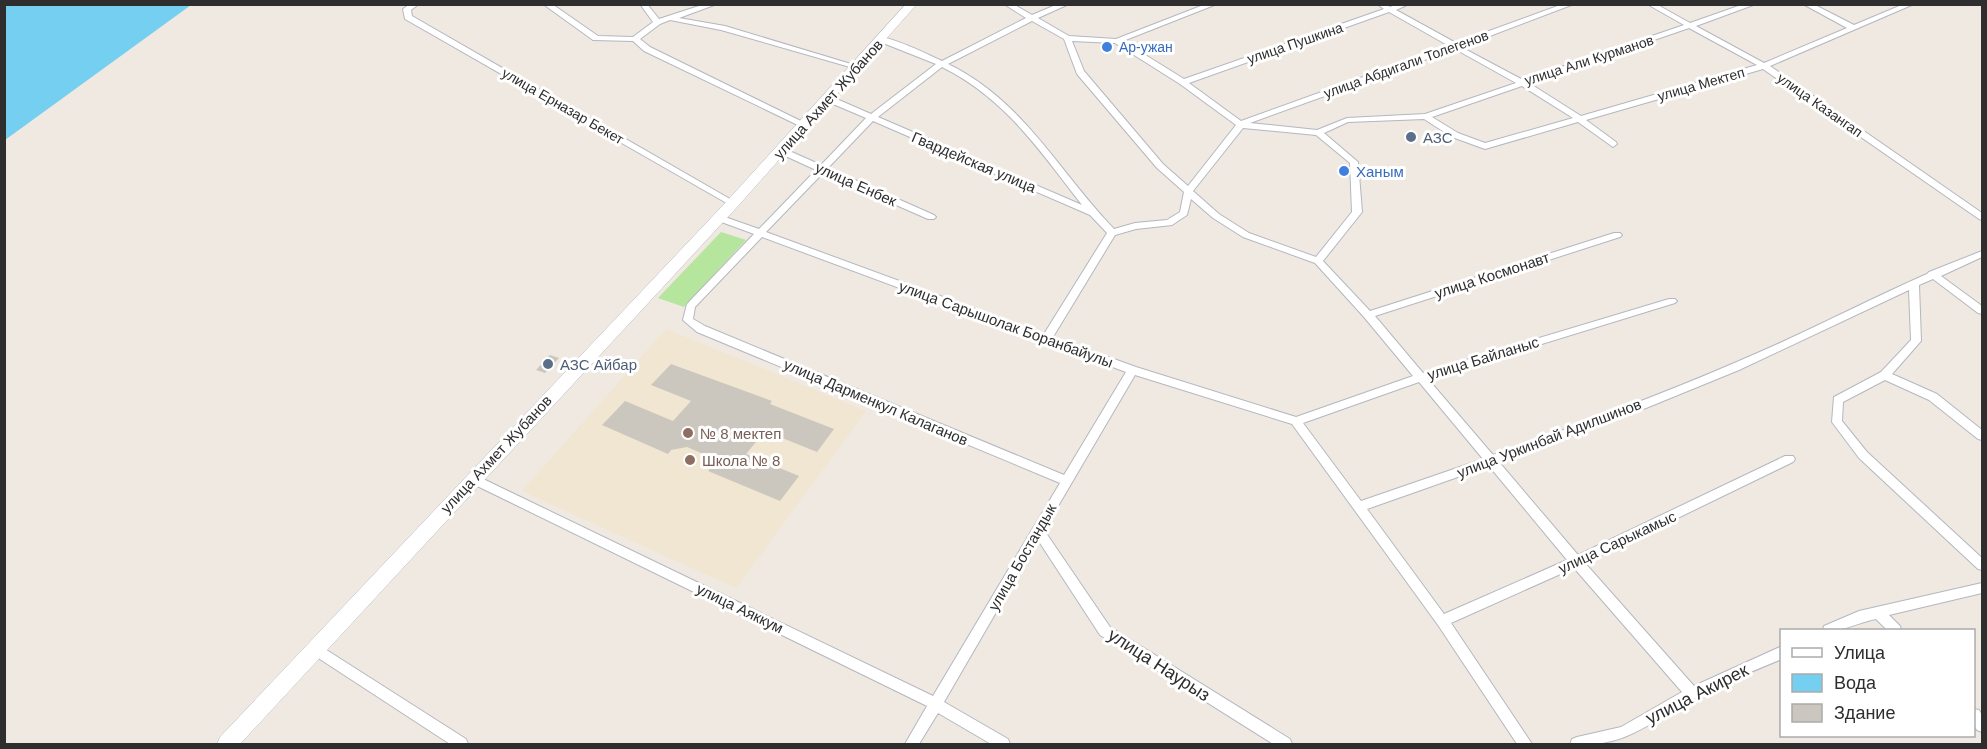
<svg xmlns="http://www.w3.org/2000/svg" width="1987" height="749" viewBox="0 0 1987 749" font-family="Arial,sans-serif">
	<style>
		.education { fill: #f0e6d1 }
		.green { fill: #b6e59e }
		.water { fill: #75cff0 }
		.building { fill: #cbc7bf }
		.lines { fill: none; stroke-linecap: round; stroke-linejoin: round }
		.street-casing { stroke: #b4b7c1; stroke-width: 2 }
		.secondary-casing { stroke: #b4b7c1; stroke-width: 1 }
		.street { fill: #fff; fill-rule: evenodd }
		.secondary { fill: #fff; fill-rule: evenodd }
		.shop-dot { fill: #3f7fe0; stroke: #fff; stroke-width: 2 }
		.service-dot { fill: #5c6f8a; stroke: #fff; stroke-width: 2 }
		.education-dot { fill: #8d6e63; stroke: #fff; stroke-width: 2 }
		.labels { text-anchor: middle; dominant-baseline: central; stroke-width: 6; stroke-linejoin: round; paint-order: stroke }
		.far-street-label { font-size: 14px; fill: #2e2e2e; stroke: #fff }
		.far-shop-label { font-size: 14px; fill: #366cbe; stroke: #fff; text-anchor: start }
		.street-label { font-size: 15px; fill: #2e2e2e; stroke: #fff }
		.service-label { font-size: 15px; fill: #4e5e75; stroke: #fff; text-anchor: start }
		.shop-label { font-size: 15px; fill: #366cbe; stroke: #fff; text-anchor: start }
		.education-label { font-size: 15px; fill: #785e54; stroke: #fff; text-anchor: start }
		.near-street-label { font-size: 18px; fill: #2e2e2e; stroke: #fff }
	</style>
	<rect width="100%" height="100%" fill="#efe9e1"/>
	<polygon class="education" points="666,329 866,411 736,588 522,491"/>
	<polygon class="green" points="721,232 746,240 684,307 658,298"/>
	<polygon class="water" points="5,4 191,4 191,5 5,140"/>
	<g class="building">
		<polygon points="550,355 559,358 545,373 536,370"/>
		<polygon points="671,364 772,401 770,404 834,429 817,452 765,431 746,454 799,476 780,501 708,471 712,466 710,457 687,447 671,450 668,454 602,425 625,401 673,421 691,401 651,385"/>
	</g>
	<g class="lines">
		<defs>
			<g id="street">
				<polygon points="410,4 419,4 411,10 412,16 737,203 736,205 730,205 405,19 403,9"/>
				<polygon points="543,4 552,4 598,36 633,37 653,22 640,4 647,4 659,19 705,4 717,4 679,18 725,26 861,67 857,69 721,30 670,20 660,24 640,39 650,47 807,124 808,126 804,128 644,51 633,41 593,40"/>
				<path d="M1004,4H1013L1032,15L1058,4H1069L1038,18L1069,36L1116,39L1206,4H1217L1123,41L1184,79L1384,9L1377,4H1386L1390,7L1398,4H1409L1396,10L1456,43L1563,4H1574L1461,47L1523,80L1684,25L1647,4H1656L1690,23L1744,4H1756L1696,26L1764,63L1847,28L1803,4H1813L1854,25L1904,4H1914L1770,66L1982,213V220L1979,219L1763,69L1586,120L1616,142L1617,144L1613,147L1578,122L1485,149L1452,137L1424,119L1348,122L1324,133L1358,162L1362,212L1323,261L1370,311L1614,233H1620L1622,235L1620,237L1375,316L1423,373L1669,299H1675L1677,301L1675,303L1428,379L1493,455C1583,424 1674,390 1762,351C1817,327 1872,298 1927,274L1929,272L1982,251V257L1941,276L1982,306V314L1978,313L1933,279L1919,285L1921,341L1892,374L1937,394L1982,430V440L1978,439L1929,400L1885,380L1843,402L1842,421L1867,452L1982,558V570L1978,569L1859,458L1832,422L1834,397L1881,372L1911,340L1909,290L1739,370L1646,408L1499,462L1578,555L1785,456H1793L1795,459L1793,462L1585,563L1694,686L1782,646V659C1753,671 1724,683 1697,697C1650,721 1627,749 1570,744L1572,739L1577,737L1621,727L1682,692L1574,568L1451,623L1532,744H1517L1438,625L1292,424L1135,375L1044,530L1110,627L1290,739L1292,744H1273L1100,635L1038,540L944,702L1008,739L1010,744H991L938,713L919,744H905L927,706L469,482L467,479L469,476L473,474L477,476L933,696L1060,483L697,332L683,320L687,304L754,234L716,220L714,218L716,216H722L759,229L816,170L779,153V149H785L821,165L866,118L826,101V97H832L871,114L936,64L878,41V37C893,37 927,54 942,61L1026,18ZM1389,12L1449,46L1241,121L1189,83ZM1032,21L1064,39L1077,74L1157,168L1184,192L1180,212L1167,220L1135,223L1114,229C1058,171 1024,101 948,64ZM1689,28L1757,65L1581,116L1529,83ZM1072,41L1115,43L1180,84L1236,125L1188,186L1163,164L1084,71ZM1455,49L1516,83L1425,114L1347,118L1317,130L1250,123ZM942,67C1005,98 1040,151 1082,205L878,117ZM1522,86L1573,118L1485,143L1458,133L1432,117ZM873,121L1090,215L1107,233L1044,334L766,232L823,173L928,219H934L936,217L934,215L828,168ZM1243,128L1316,135L1350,163L1352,212L1316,257L1249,233L1219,214L1193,191ZM1191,199L1213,218L1243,237L1315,263L1364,317L1413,376L1296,417L1136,367L1053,337L1115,235L1136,229L1172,225L1187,215ZM762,237L1126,372L1064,475L705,326L693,319L695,307ZM1419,382L1483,459L1361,501L1303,423ZM1489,466L1567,560L1444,614L1367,509Z"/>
				<path d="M1982,583V593L1889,615L1900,626L1901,630H1887L1876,619C1856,623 1844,632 1823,630L1824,626L1859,611Z"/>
				<polygon points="314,642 466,739 468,744 450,744 309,652 308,648 309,644"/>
				<polygon points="1974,709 1979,710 1982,715 1982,732 1977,730 1974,725"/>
			</g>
			<polygon id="secondary" points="906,4 917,4 738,206 240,744 217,744 220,737 728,200"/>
		</defs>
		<use href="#street" class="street-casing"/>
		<use href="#secondary" class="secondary-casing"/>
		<use href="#street" class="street"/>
		<use href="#secondary" class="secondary"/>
	</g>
	<g class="shop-dot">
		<circle cx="1107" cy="47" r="6"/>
		<circle cx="1344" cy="171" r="6"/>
	</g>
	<g class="service-dot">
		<circle cx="1411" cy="137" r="6"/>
		<circle cx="548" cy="364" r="6"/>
	</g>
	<g class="education-dot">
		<circle cx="688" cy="433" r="6"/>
		<circle cx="690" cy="460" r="6"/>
	</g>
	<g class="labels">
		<g class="far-street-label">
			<text transform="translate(1295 43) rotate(-19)">улица Пушкина</text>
			<text transform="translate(1589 60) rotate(-18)">улица Али Курманов</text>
			<text transform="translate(1406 64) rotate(-20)">улица Абдигали Толегенов</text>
			<text transform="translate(1701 84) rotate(-16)">улица Мектеп</text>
			<text transform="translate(1820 105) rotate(35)">улица Казангап</text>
			<text transform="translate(563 106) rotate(30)">улица Ерназар Бекет</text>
		</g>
		<g class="far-shop-label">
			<text x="1119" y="47">Ар-ужан</text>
		</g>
		<g class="street-label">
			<text transform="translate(828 99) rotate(-48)">улица Ахмет Жубанов</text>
			<text transform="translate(974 162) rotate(23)">Гвардейская улица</text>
			<text transform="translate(856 184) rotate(24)">улица Енбек</text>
			<text transform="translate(1492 275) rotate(-18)">улица Космонавт</text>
			<text transform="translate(1006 324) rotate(20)">улица Сарышолак Боранбайулы</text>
			<text transform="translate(1483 358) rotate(-17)">улица Байланыс</text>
			<text transform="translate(876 402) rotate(23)">улица Дарменкул Калаганов</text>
			<text transform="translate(1549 438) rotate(-21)">улица Уркинбай Адилшинов</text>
			<text transform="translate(496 454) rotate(-47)">улица Ахмет Жубанов</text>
			<text transform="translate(1617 542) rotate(-25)">улица Сарыкамыс</text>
			<text transform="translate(1022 557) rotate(-60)">улица Бостандык</text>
			<text transform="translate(740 608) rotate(26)">улица Аяккум</text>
		</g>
		<g class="service-label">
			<text x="1423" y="137">АЗС</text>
			<text x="560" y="364">АЗС Айбар</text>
		</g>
		<g class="shop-label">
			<text x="1356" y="171">Ханым</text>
		</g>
		<g class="education-label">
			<text x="700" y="433">№ 8 мектеп</text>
			<text x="702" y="460">Школа № 8</text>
		</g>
		<g class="near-street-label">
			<text transform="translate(1159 665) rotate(33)">улица Наурыз</text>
			<text transform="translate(1697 694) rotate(-27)">улица Акирек</text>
		</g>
	</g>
	<rect width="1987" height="749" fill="none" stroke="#2e2e2e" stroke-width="12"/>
	<rect x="1780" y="629" width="195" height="108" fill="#ffffff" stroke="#ababab" stroke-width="1.5"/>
	<rect x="1792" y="648" width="30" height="9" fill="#ffffff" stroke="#ababab" stroke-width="1.5"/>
	<text x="1834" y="659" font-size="18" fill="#2e2e2e">Улица</text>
	<rect x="1792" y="674" width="30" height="18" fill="#75cff0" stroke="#ababab" stroke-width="1.5"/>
	<text x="1834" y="689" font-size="18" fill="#2e2e2e">Вода</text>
	<rect x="1792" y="704" width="30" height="18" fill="#cbc7bf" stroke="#ababab" stroke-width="1.5"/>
	<text x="1834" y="719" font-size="18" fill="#2e2e2e">Здание</text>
</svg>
